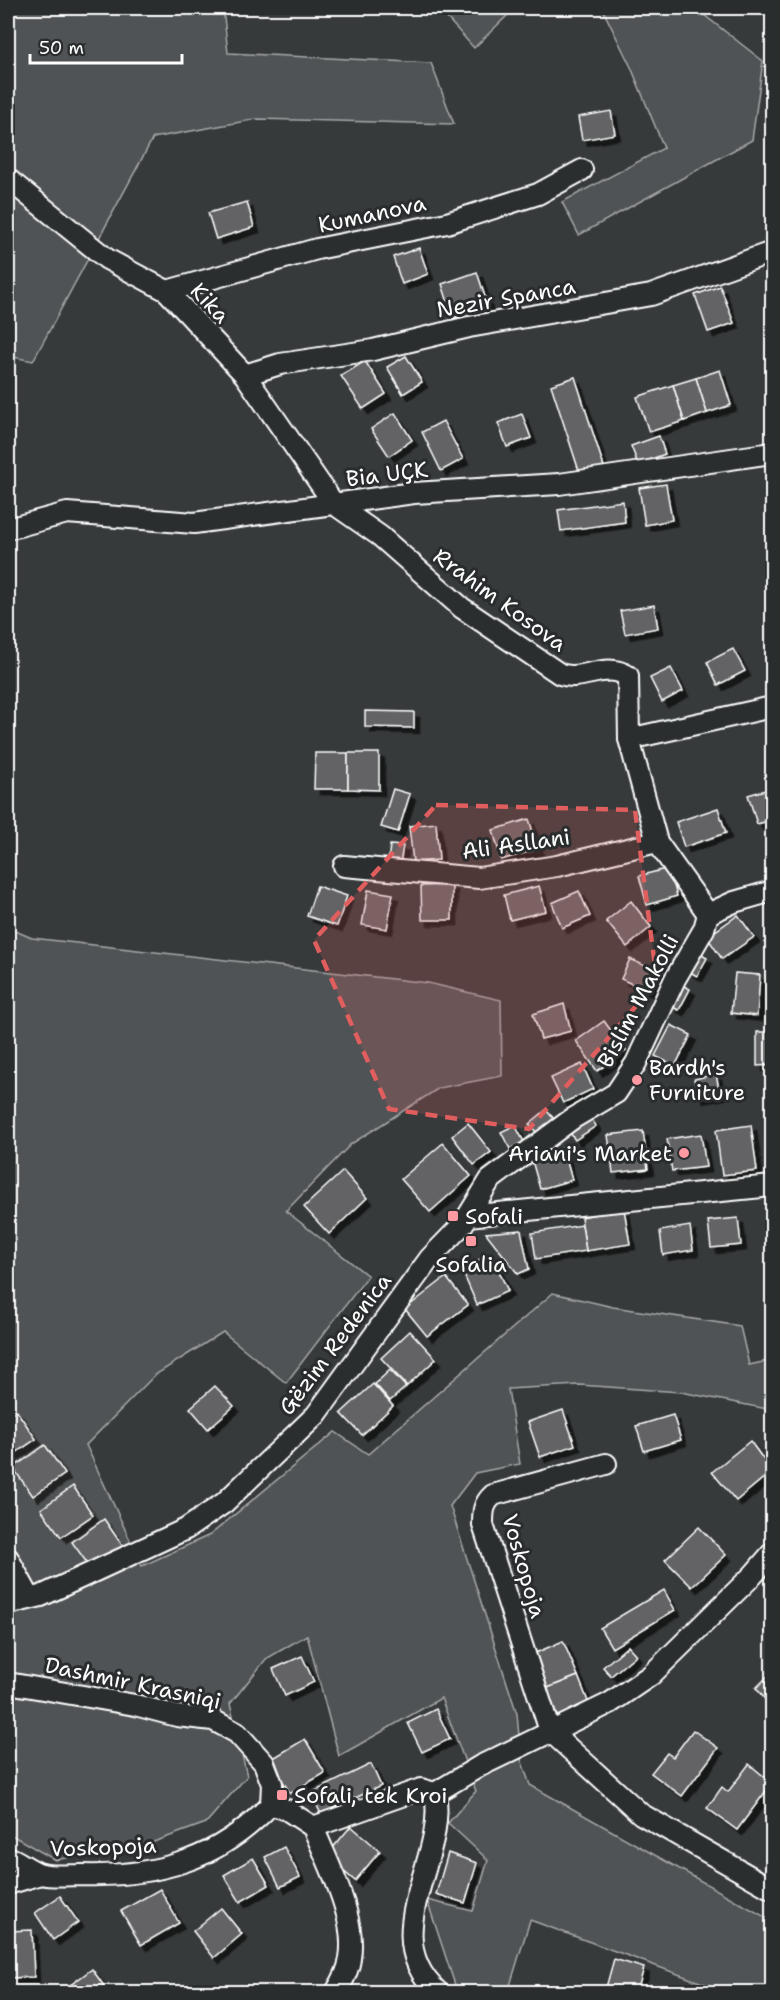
<svg xmlns="http://www.w3.org/2000/svg" width="780" height="2000" viewBox="0 0 780 2000" font-family="'Shantell Sans',sans-serif">
	<style>
		.green { fill: #505354; stroke: #a8a9aa; stroke-width: 1.5 }
		.building { fill: #636465; stroke: #fff; stroke-width: 1.5; filter: url(#shadow) }
		.lines { fill: none; stroke-linecap: round; stroke-linejoin: round }
		.street-casing { stroke: #fff; stroke-width: 24 }
		.street { stroke: #2a2d2e; stroke-width: 20 }
		.marked { fill: #e05e5e; fill-opacity: 0.2; stroke: #e05e5e; stroke-width: 4.5; stroke-dasharray: 12 8; stroke-linejoin: round }
		.poi-dot { fill: #ff9aa2; stroke: #2a2d2e; stroke-width: 2 }
		.labels { text-anchor: middle; dominant-baseline: central; stroke-width: 6; stroke-linejoin: round; paint-order: stroke }
		.street-label { font-size: 22px; fill: #fff; stroke: #2a2d2e }
		.poi-label { font-size: 22px; fill: #fff; stroke: #2a2d2e; text-anchor: start }
	</style>
	<defs>
		<filter id="shadow"><feDropShadow dx="5.5" dy="5.5" stdDeviation="0" flood-color="#0009"/></filter>
	</defs>
	<rect width="100%" height="100%" fill="#373a3b"/>
	<filter id="ink" filterUnits="userSpaceOnUse"><feTurbulence type="fractalNoise" baseFrequency=".0167" numOctaves="2"/><feDisplacementMap in="SourceGraphic" scale="12" xChannelSelector="R" yChannelSelector="G"/><feConvolveMatrix kernelMatrix="1 2 1 2 8 2 1 2 1" color-interpolation-filters="sRGB"/></filter>
	<g filter="url(#ink)">
		<g class="green">
			<polygon points="8,8 223,8 228,53 431,63 454,124 257,119 153,138 33,361 8,356"/>
			<polygon points="438,8 515,8 474,48"/>
			<polygon points="602,8 695,8 763,61 752,140 579,235 562,202 664,148 631,67"/>
			<polygon points="8,928 32,938 428,983 501,1000 502,1076 439,1088 351,1144 286,1211 368,1276 286,1383 223,1332 155,1375 86,1445 142,1566 210,1535 335,1432 368,1454 553,1293 613,1307 740,1326 749,1365 772,1360 772,1410 681,1392 579,1385 508,1389 520,1464 475,1473 450,1506 517,1714 521,1759 530,1785 772,1921 772,1992 727,1992 530,1920 508,1992 457,1991 427,1900 473,1911 488,1860 448,1823 476,1791 441,1698 339,1756 307,1635 266,1659 230,1704 247,1776 206,1823 148,1844 55,1860 8,1833"/>
		</g>
		<g class="building">
			<polygon points="611,111 615,134 582,140 578,117"/>
			<polygon points="247,202 254,227 216,239 208,213"/>
			<polygon points="419,248 428,274 402,284 393,257"/>
			<polygon points="477,272 488,306 453,318 442,284"/>
			<polygon points="720,286 734,323 708,332 695,295"/>
			<polygon points="406,356 422,382 403,394 387,367"/>
			<polygon points="365,361 386,394 363,409 341,376"/>
			<polygon points="720,370 731,405 707,413 696,378"/>
			<polygon points="575,377 604,467 580,474 551,385"/>
			<polygon points="696,378 707,413 684,421 673,385"/>
			<polygon points="673,385 684,421 649,432 637,397"/>
			<polygon points="395,413 412,440 389,456 371,429"/>
			<polygon points="522,414 531,438 507,447 498,423"/>
			<polygon points="443,421 463,459 441,471 422,432"/>
			<polygon points="659,436 665,454 638,464 631,446"/>
			<polygon points="666,484 672,520 645,525 639,488"/>
			<polygon points="623,501 625,522 561,531 558,510"/>
			<polygon points="654,605 658,628 625,634 620,611"/>
			<polygon points="733,649 745,671 718,685 707,662"/>
			<polygon points="671,668 683,691 662,702 650,678"/>
			<polygon points="365,711 414,712 414,728 365,727"/>
			<polygon points="315,753 348,753 348,789 314,789"/>
			<polygon points="348,753 379,753 379,790 348,789"/>
			<polygon points="772,788 772,820 757,824 748,795"/>
			<polygon points="393,789 410,794 398,832 381,827"/>
			<polygon points="718,808 726,833 684,847 676,822"/>
			<polygon points="529,819 538,849 501,860 493,830"/>
			<polygon points="436,823 439,860 413,862 409,826"/>
			<polygon points="390,845 403,846 400,864 388,863"/>
			<polygon points="669,868 677,896 647,905 639,876"/>
			<polygon points="452,885 452,920 422,920 421,886"/>
			<polygon points="317,886 347,896 337,926 307,916"/>
			<polygon points="539,886 546,911 510,920 504,895"/>
			<polygon points="368,890 393,894 387,929 362,925"/>
			<polygon points="579,891 590,916 562,928 552,903"/>
			<polygon points="631,901 651,927 627,947 606,921"/>
			<polygon points="738,915 754,937 722,959 707,937"/>
			<polygon points="698,953 707,958 697,976 688,971"/>
			<polygon points="630,959 656,971 647,991 621,979"/>
			<polygon points="735,973 760,975 757,1016 731,1013"/>
			<polygon points="682,985 690,989 679,1010 672,1007"/>
			<polygon points="564,1004 571,1031 541,1039 533,1014"/>
			<polygon points="604,1021 626,1051 597,1071 576,1041"/>
			<polygon points="671,1025 691,1035 675,1066 655,1056"/>
			<polygon points="757,1032 772,1032 772,1065 757,1066"/>
			<polygon points="582,1064 593,1089 563,1103 551,1078"/>
			<polygon points="716,1074 720,1094 698,1098 694,1079"/>
			<polygon points="546,1110 554,1119 537,1133 529,1124"/>
			<polygon points="592,1119 596,1126 575,1140 570,1133"/>
			<polygon points="468,1123 491,1152 474,1165 452,1136"/>
			<polygon points="515,1125 524,1142 510,1149 501,1132"/>
			<polygon points="751,1125 757,1171 722,1175 716,1130"/>
			<polygon points="643,1131 648,1169 613,1173 608,1135"/>
			<polygon points="701,1134 706,1167 672,1171 667,1139"/>
			<polygon points="443,1143 471,1176 430,1212 401,1179"/>
			<polygon points="563,1148 572,1180 540,1189 531,1157"/>
			<polygon points="343,1171 367,1198 329,1234 304,1207"/>
			<polygon points="624,1209 630,1244 586,1251 581,1217"/>
			<polygon points="738,1218 741,1245 711,1248 708,1221"/>
			<polygon points="582,1225 586,1251 536,1259 532,1233"/>
			<polygon points="690,1226 693,1250 663,1255 660,1231"/>
			<polygon points="521,1230 529,1269 518,1274 486,1233"/>
			<polygon points="491,1254 508,1291 477,1305 461,1268"/>
			<polygon points="446,1277 468,1305 427,1336 405,1309"/>
			<polygon points="410,1331 436,1359 407,1386 381,1358"/>
			<polygon points="390,1370 406,1387 390,1401 375,1384"/>
			<polygon points="373,1384 393,1406 362,1435 341,1413"/>
			<polygon points="215,1386 234,1406 208,1429 190,1408"/>
			<polygon points="16,1410 36,1439 8,1458 8,1416"/>
			<polygon points="563,1410 575,1445 540,1457 528,1422"/>
			<polygon points="673,1415 681,1440 644,1451 636,1426"/>
			<polygon points="750,1441 772,1471 736,1501 712,1472"/>
			<polygon points="45,1445 65,1474 33,1496 13,1468"/>
			<polygon points="73,1486 93,1515 61,1537 41,1509"/>
			<polygon points="104,1519 124,1548 92,1570 72,1542"/>
			<polygon points="699,1527 726,1555 692,1587 665,1560"/>
			<polygon points="664,1590 675,1610 612,1648 600,1628"/>
			<polygon points="563,1641 578,1676 545,1689 531,1655"/>
			<polygon points="628,1646 636,1655 611,1676 603,1667"/>
			<polygon points="302,1656 314,1682 285,1696 273,1669"/>
			<polygon points="772,1672 772,1708 756,1688"/>
			<polygon points="578,1676 591,1709 559,1723 545,1689"/>
			<polygon points="436,1709 450,1739 422,1752 408,1723"/>
			<polygon points="693,1730 718,1748 682,1796 651,1773 667,1753 673,1757"/>
			<polygon points="305,1739 325,1773 290,1793 270,1760"/>
			<polygon points="371,1764 381,1786 321,1814 311,1793"/>
			<polygon points="749,1764 772,1783 737,1830 707,1808 722,1787 728,1792"/>
			<polygon points="351,1826 380,1851 355,1881 326,1856"/>
			<polygon points="284,1847 300,1877 280,1887 265,1857"/>
			<polygon points="448,1853 477,1863 465,1903 436,1894"/>
			<polygon points="253,1858 269,1885 240,1902 224,1875"/>
			<polygon points="160,1889 179,1923 141,1945 121,1911"/>
			<polygon points="60,1896 78,1922 53,1940 35,1913"/>
			<polygon points="221,1908 242,1934 214,1958 193,1931"/>
			<polygon points="32,1930 34,1977 8,1978 8,1931"/>
			<polygon points="614,1959 644,1968 637,1992 605,1991"/>
			<polygon points="92,1969 104,1986 95,1992 67,1992 65,1989"/>
		</g>
		<g class="lines">
			<defs>
				<g id="street">
					<path d="M8,179L107,259L167,291L245,375L334,504L380,536L462,608L560,674C584,682 605,661 628,676L629,739L657,842L708,914"/>
					<polyline points="167,291 317,249 447,223 538,194 582,170"/>
					<polyline points="245,375 280,364 373,350 469,327 651,295 772,252"/>
					<polyline points="8,529 67,513 194,523 414,493 559,484 772,453"/>
					<polyline points="629,739 772,707"/>
					<polyline points="344,866 479,878 557,866 657,842"/>
					<polyline points="468,1216 772,1186"/>
					<path d="M606,1464L493,1495C483,1504 483,1512 483,1525L550,1731L641,1814L772,1889"/>
					<polyline points="8,1558 30,1598"/>
					<polyline points="8,1604 41,1596 186,1529 224,1503 316,1415 430,1258 463,1224 490,1180 572,1119 616,1093 636,1063 675,979 704,929 708,914 734,902 772,891"/>
					<polyline points="8,1683 135,1705 177,1716 213,1720 237,1733 264,1763 272,1784 271,1804"/>
					<path d="M435,1793C448,1859 374,1935 438,1992"/>
					<polyline points="271,1804 287,1810 313,1827 421,1789 435,1793 480,1766 610,1703 651,1675 753,1575 772,1553"/>
					<path d="M313,1827C328,1864 357,1917 350,1958C349,1970 342,1982 336,1992"/>
					<path d="M8,1857C19,1861 29,1870 41,1874C53,1877 70,1875 82,1875C157,1877 219,1860 271,1804"/>
					<polyline points="8,1884 41,1874"/>
				</g>
			</defs>
			<use href="#street" class="street-casing"/>
			<use href="#street" class="street"/>
		</g>
	</g>
	<path class="marked" d="M436,805L635,810L657,982L529,1129L389,1109L314,940Z"/>
	<g class="poi-dot">
		<circle cx="637" cy="1080" r="6"/>
		<circle cx="684" cy="1153" r="6"/>
		<rect x="447" y="1210" width="12" height="12" rx="3"/>
		<rect x="465" y="1235" width="12" height="12" rx="3"/>
		<rect x="276" y="1789" width="12" height="12" rx="3"/>
	</g>
	<g class="labels">
		<g class="street-label">
			<text transform="translate(372 214) rotate(-12)">Kumanova</text>
			<text transform="translate(506 298) rotate(-10)">Nezir Spanca</text>
			<text transform="translate(210 303) rotate(47)">Kika</text>
			<text transform="translate(387 474) rotate(-7)">Bia UÇK</text>
			<text transform="translate(500 600) rotate(36)">Rrahim Kosova</text>
			<text transform="translate(516 844) rotate(-8)">Ali Asllani</text>
			<text transform="translate(638 1001) rotate(-62)">Bislim Makolli</text>
			<text transform="translate(335 1344) rotate(-53)">Gëzim Redenica</text>
			<text transform="translate(524 1566) rotate(74)">Voskopoja</text>
			<text transform="translate(133 1683) rotate(12)">Dashmir Krasniqi</text>
			<text transform="translate(103 1847) rotate(-2)">Voskopoja</text>
		</g>
		<g class="poi-label">
			<text x="649" y="1067">Bardh's<tspan x="649" dy="25">Furniture</tspan></text>
			<text x="672" y="1153" text-anchor="end">Ariani's Market</text>
			<text x="465" y="1216">Sofali</text>
			<text x="471" y="1264" text-anchor="middle">Sofalia</text>
			<text x="294" y="1795">Sofali, tek Kroi</text>
		</g>
	</g>
	<rect width="780" height="2000" fill="none" stroke="#2a2d2e" stroke-width="30"/>
	<rect x="15" y="15" width="750" height="1970" fill="none" stroke="#fff" stroke-width="2" filter="url(#ink)"/>
	<path d="M30 54v9h152v-9" fill="none" stroke="#ffffff" stroke-width="3"/>
	<text x="39" y="54" font-size="18" fill="#ffffff" stroke="#2a2d2e" stroke-width="4.5" paint-order="stroke">50 m</text>
</svg>
